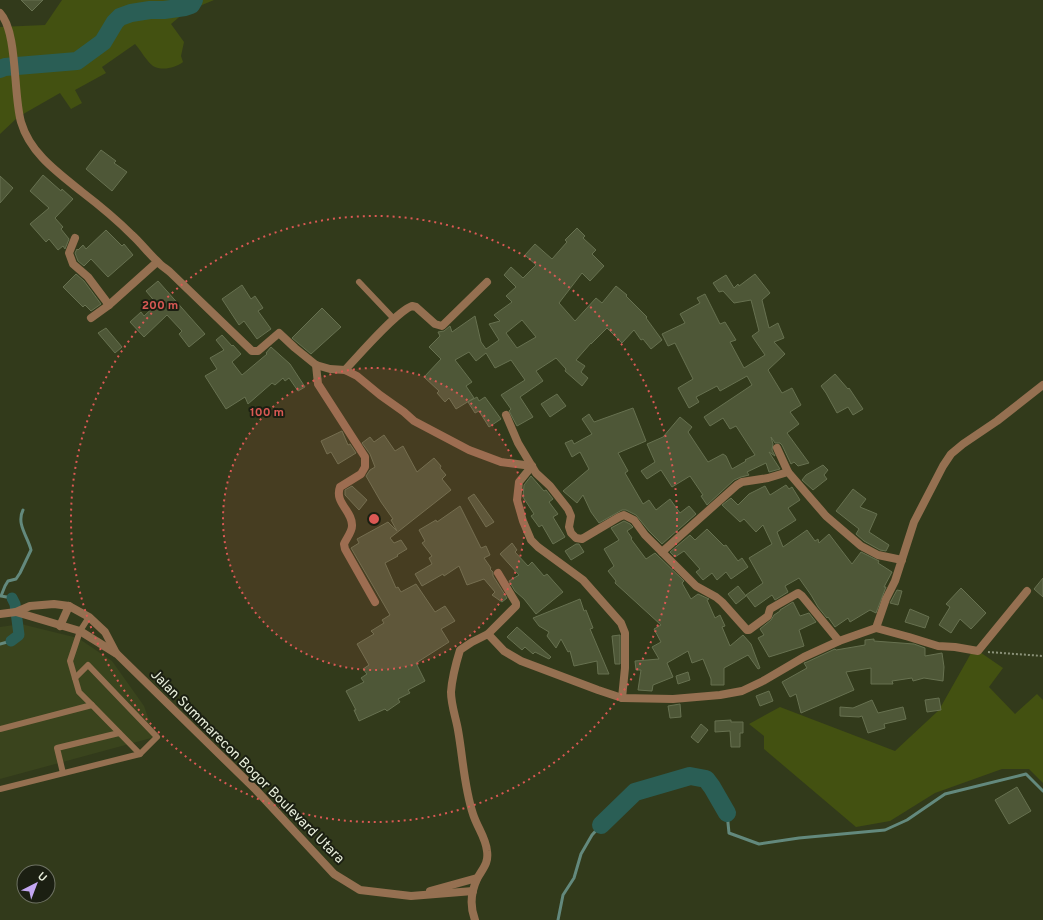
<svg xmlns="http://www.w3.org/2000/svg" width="1043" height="920" viewBox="0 0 1043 920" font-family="Overpass,sans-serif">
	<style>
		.built { fill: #3a441d }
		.green { fill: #435111 }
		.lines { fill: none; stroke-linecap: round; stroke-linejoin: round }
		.stream { stroke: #63897d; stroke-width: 3 }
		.canal { stroke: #2a5e55; stroke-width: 11 }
		.river { stroke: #2a5e55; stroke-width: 18 }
		.building { fill: #4e5737; stroke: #677150; fill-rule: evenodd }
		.path { stroke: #8b9279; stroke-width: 2; stroke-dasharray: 2 2; stroke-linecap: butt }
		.lane { stroke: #957051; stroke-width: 6 }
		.street { stroke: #957051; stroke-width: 8 }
		.ring { fill: none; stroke: #da5954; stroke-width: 2; stroke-dasharray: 2 4 }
		.labels { text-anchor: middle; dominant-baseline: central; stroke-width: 4; stroke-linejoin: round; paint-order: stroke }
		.street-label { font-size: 14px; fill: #e7edda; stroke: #1b1f12 }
		.centre { fill: #da5954; stroke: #1b1f12; stroke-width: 2 }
		.ring-label { font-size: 12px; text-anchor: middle; font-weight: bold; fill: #da5954; stroke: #1b1f12; stroke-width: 4; stroke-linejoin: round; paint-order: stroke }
	</style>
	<rect width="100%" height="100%" fill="#323a1b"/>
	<polygon class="built" points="21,624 78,638 112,661 144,706 155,737 0,779 0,627"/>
	<g class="green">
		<path d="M62,0H214L185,12L171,24L184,42L181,56L183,62C175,68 162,71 153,66C147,62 140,49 135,44L102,67L106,73L75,90L82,103L71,109L60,93L18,117L0,134V27L45,25Z"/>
		<polygon points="974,648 1003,668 989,687 1015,714 1037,694 1043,700 1043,783 1029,769 1002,769 935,793 890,821 856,827 764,749 764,736 749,724 780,707 895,751 939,710"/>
	</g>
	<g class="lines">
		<g class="stream">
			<path d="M12,598L1,596L5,586L8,581L16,579L20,573L31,550C28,537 16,524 23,510"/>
			<polyline points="0,644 11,641"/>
			<polyline points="727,813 729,833 759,844 799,838 885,830 907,820 945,794 1026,774 1043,791"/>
			<polyline points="558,920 563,895 574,878 581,854 592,835 601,825"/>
		</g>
		<polyline class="canal" points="11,641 19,635 15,604 12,598"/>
		<g class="river">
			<polyline points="0,69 5,67 77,61 103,42 115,22 120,17 131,13 150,10 164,10 185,7 191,5 194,0"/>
			<polyline points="601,825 635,792 690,776 706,779 712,787 727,813"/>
		</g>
	</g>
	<g class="building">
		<polygon points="21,0 43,0 32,11"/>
		<polygon points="101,150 116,161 114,163 127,172 112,191 86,169"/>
		<polygon points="43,175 61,191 62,189 73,199 55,218 63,227 61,229 69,239 65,249 63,246 58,250 49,239 46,242 30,224 49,208 30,191"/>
		<polygon points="0,176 13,188 0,203"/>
		<path d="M577,228L585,236L583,238L596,250L592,254L604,266L590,281L582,273L559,303L575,321L596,298L602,303L616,286L627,295L626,296L647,317L646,318L662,340L651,349L643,339L641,340L634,330L622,343L607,328L591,344V343L576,360L585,366L581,372L588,378L582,386L565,371L566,369L556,358L536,371L543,381L520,397L533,417L517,426L509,411L511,409L501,395L525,380L511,360L495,368L486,353L476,361L469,352L455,360L472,382L466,386L474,398L456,409L449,398L445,402L437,393L439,391L424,377L441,359L429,347L440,336L438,332L444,331L450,326L452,332L475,316L481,342L486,349L499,340L489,324L500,321L494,315L512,302L506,296L516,287L504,275L511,267L523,278L536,265L525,255L535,244L552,259L567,242L565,240ZM522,320L536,337L517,348L506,333Z"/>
		<polygon points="106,230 122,246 124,244 133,255 108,277 91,259 84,266 78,261 75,253 77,249 78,250 83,245 86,249"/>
		<polygon points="76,274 84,281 101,304 91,311 85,305 83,307 63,287"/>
		<polygon points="755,274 770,293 762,300 769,328 778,323 784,338 774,342 785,354 768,370 782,393 792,388 801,405 790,412 799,424 787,433 809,463 798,466 794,462 791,464 782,445 780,443 775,443 771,437 773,444 772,450 775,456 769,452 780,469 769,472 766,463 747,472 749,475 741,477 734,480 707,505 701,496 703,495 690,476 672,487 661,470 647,479 641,471 655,462 647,444 663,437 680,417 692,427 688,432 708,462 723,454 726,456 732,469 746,461 745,460 755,455 736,426 730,429 723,418 710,426 704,417 752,385 747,376 720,391 717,386 696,397 699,402 689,408 678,388 693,379 675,343 668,346 662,334 685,323 680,314 700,303 697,298 705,294 720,324 725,322 736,340 730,342 744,368 765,355 752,336 759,331 751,300 734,303 723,291 719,292 713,283 726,275 734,288 738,284 739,286"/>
		<polygon points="158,281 205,334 189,347 179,334 182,331 167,315 144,337 130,322 141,312 144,316 157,304 146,291"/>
		<polygon points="242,285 251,299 255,296 263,308 258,311 271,329 257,339 244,321 239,325 222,299"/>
		<polygon points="322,308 341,327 311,354 292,338"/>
		<polygon points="106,328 122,347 115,353 98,333"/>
		<polygon points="222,335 232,346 233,345 241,354 232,362 242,375 267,354 266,353 271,347 290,364 305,387 298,391 289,378 285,381 283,378 275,385 272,383 248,404 245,397 226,409 205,376 217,369 210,358 224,350 216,340"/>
		<polygon points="835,374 848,389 849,388 863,409 853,415 848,407 837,413 826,393 821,386"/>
		<polygon points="557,394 566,406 550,417 541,404"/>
		<polygon points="477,397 479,401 485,397 501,419 489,427 479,411 475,413 468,402"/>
		<polygon points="633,408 646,441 618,453 628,471 625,473 643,504 649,500 656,510 670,499 680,513 689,506 696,514 662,544 649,531 636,515 626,510 622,510 599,523 591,512 583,495 577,503 563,491 589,469 580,452 572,457 565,443 572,440 574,444 592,434 582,419 589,414 594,422"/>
		<polygon points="342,431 348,445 350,444 356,453 338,464 331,452 327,454 321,441"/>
		<polygon points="384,435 395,451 403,446 417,472 434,458 441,466 440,468 446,475 442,479 451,490 390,538 394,543 401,540 407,549 397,555 398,556 385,563 396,588 398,587 401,592 416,584 435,612 445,606 455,621 441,629 449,642 416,663 425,681 408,690 410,693 398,699 400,702 387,711 385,709 359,721 354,710 356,710 346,691 364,682 361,678 367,674 363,669 369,665 357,644 374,634 371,631 384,623 382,620 390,615 351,548 359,543 357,539 388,522 397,531 391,520 393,519 381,502 366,476 370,470 375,467 370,454 362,443 370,437 374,442"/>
		<polygon points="823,465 828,470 824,475 827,479 813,490 802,480 806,475"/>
		<polygon points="531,476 544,491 546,490 553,499 549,502 558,514 553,517 565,537 553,544 542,525 539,527 531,516 534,514 523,497 524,485"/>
		<polygon points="786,485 789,489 792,487 800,500 788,508 796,520 777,532 783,547 807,530 815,541 818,539 819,543 829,534 852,564 861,552 879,561 878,563 892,572 884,587 886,587 876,613 870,610 850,622 848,618 835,627 828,617 827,618 818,607 811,595 799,578 785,586 788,592 775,600 772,595 755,607 746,595 763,583 749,558 772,544 763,525 756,532 744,519 740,522 722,505 731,498 738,505 749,494 765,486 770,495"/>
		<polygon points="352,486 367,500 359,510 345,495 345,490"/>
		<polygon points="853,489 866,499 860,507 877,514 869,532 889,545 886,551 880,550 864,541 856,534 859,529 836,511"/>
		<polygon points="474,494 494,522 486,527 468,498"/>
		<polygon points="460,506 481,548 486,546 490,555 484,558 491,568 490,569 493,572 493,576 507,598 502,602 492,595 495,592 484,579 467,585 459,566 444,576 443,574 422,586 415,574 432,564 429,558 432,556 422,543 425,541 419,530 436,520 437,522"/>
		<polygon points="624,521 630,524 633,527 627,531 632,538 631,539 646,559 655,553 684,581 682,583 691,599 698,594 709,599 707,600 715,618 720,615 725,626 722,627 730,646 743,635 751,644 760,668 758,669 748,655 724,668 724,685 711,685 711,679 703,659 692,663 688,651 667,663 673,677 653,685 652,691 638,690 641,670 636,670 635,661 659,659 652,647 661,642 654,629 661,625 615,583 616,581 608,571 614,566 604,549 619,540 611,528"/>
		<polygon points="707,529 724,546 726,545 738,561 742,558 748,567 731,579 726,572 717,580 712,573 703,580 696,572 700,569 684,551 675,557 670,552 690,535 695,540"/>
		<polygon points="512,543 517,550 515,552 528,566 532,562 544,576 547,574 563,592 536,614 524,599 515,591 509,581 519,575 500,554"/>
		<polygon points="576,544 579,544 584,552 571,560 565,551"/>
		<polygon points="1043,578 1043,597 1034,589"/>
		<polygon points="738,586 746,596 736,604 728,594"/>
		<polygon points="961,588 986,613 971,629 960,619 951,633 939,625 950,607 946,604"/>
		<polygon points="897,590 902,591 898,605 890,603"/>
		<polygon points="580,599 584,611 586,610 593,628 590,629 609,674 598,674 597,661 574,666 570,651 568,652 561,639 556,648 547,636 549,632 539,626 533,618"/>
		<polygon points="793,602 800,616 809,613 816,622 799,630 804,646 769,657 758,638 764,635 760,629 771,620 774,615 780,611 780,610"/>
		<polygon points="910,609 929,617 925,628 905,622"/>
		<polygon points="517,627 551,657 549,659 535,652 533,654 525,647 522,650 507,637"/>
		<polygon points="620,635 620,664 615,664 612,636"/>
		<polygon points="874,639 874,641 914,644 925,648 925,656 942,653 944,667 943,681 924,678 913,681 912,678 892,681 893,684 871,684 871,668 846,672 854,690 801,713 796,694 790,697 782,682 807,668 804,663 807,662 835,649 836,650 865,645 865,640"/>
		<polygon points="688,672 690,680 678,684 676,676"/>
		<polygon points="769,691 773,701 760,706 756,696"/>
		<polygon points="939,698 941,710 927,712 925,700"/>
		<polygon points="872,700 878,713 903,707 906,719 884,724 885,728 868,733 862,716 859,717 840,716 840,707 853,708"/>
		<polygon points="680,704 681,717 670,718 668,706"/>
		<polygon points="731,720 731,722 743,722 743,733 740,733 740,747 731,747 730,731 715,732 715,721"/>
		<polygon points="701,724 708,730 698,743 691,737"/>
		<polygon points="1017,787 1031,811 1009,824 995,800"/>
	</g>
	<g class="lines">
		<polyline class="path" points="988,652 1043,656"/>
		<g class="lane">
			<polyline points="359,282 394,319"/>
			<polyline points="75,678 88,665 157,737 140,754"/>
			<polyline points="0,729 92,705 79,692 70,661 80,631 89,617"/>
			<polyline points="63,773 57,748 119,733"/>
			<polyline points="0,789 140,754 92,705"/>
		</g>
		<g class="street">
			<path d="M0,13C18,32 13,94 21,122C30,153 57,172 82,192C99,205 116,219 132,235C141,243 148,253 157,261C161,266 167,269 171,273L252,351H258L279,333L295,348L316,365L330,369L345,370L357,376L380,395L404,412L414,421L469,450L501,462L532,466"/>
			<polyline points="75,238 69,253 73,264 88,277 109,305"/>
			<polyline points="91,318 109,305 157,262"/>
			<path d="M316,365L318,384L365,457V467L361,474L340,487C334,503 353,511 352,526C352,532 346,539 344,544L345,549L375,602"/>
			<path d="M345,370C359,355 396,312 412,306L416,307L435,324L442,326L487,282"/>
			<polyline points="506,415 518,443 536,473 550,486 568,509 571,516 569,527 571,533 576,538 582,539 619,517 624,515 634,520 645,535 696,586 716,597 722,602 747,630 749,630 768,616 770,609 798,593 802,596 839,641"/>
			<polyline points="777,448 788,472"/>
			<polyline points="532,466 519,482 517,500 523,521 531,540 538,547 583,580 621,623 625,633 625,668 622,698"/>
			<polyline points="662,552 737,485 742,482 768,478 788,472 826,516 861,546 878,555 902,560"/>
			<polyline points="16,612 80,631 117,654 256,790 334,874 360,890 411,896 473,891"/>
			<polyline points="0,614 16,612 30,606 54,604 69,606 89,617 105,632 116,653"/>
			<polyline points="60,626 69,606"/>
			<polyline points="876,628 909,637 938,646 955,647 978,651 1027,591"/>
			<polyline points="488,634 516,606 516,603 498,573"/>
			<polyline points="430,891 477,878"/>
			<path d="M475,920C470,907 471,892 477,879C482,869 489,864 487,851C486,838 477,827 473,814C464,787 463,758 458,730C456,718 451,705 451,692C452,678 456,663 460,650L472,642L488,634L504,651L521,661L598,690L622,698L673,699L720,695L742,691L763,681L804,657L839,641L876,628L886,599L895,581L914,522L943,466L951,454L963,444L997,421L1043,385"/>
		</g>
	</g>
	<circle cx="374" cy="519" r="151" fill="#da5954" fill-opacity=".12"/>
	<g class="ring">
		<circle cx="374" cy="519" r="151"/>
		<circle cx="374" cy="519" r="303"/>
	</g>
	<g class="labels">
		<g class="street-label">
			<text transform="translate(247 767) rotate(45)">Jalan Summarecon Bogor Boulevard Utara</text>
		</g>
	</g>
	<circle cx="374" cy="519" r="6" class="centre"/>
	<g class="ring-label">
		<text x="160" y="309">200 m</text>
		<text x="267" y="416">100 m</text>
	</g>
	<g transform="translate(36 884) rotate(42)"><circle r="19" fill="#1b1f12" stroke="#6d7162"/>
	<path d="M0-3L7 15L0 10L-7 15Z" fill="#c3a7f2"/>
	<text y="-6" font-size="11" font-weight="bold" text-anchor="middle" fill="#e7edda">U</text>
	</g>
</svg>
